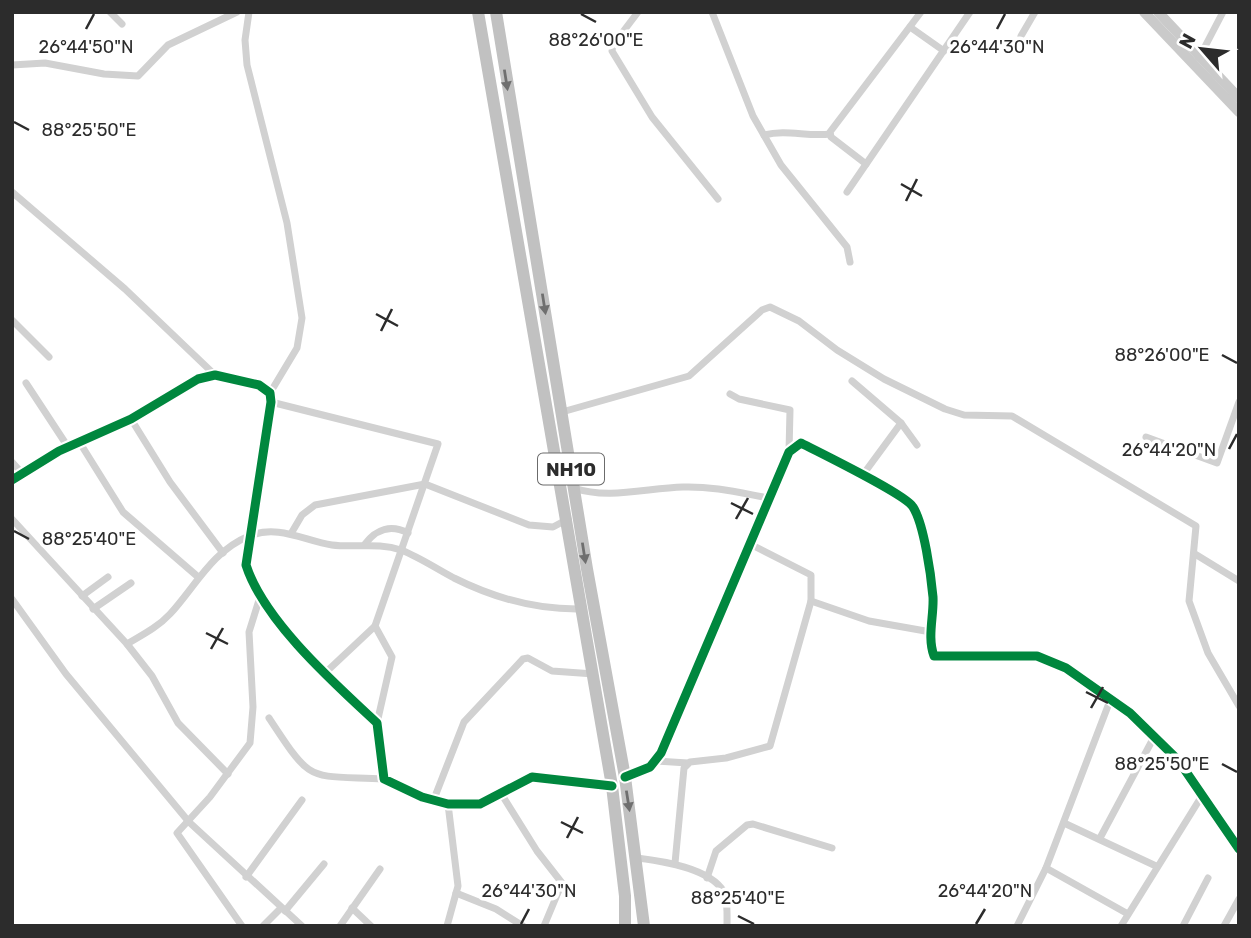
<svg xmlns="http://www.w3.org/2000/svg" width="1251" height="938" viewBox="0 0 1251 938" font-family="Rubik,sans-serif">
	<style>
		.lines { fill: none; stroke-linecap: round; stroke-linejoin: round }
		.minor { stroke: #d1d1d1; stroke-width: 7 }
		.secondary { stroke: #cacaca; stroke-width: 10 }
		.trunk { stroke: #c1c1c1; stroke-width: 12 }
		.cycleway-casing { stroke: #fff; stroke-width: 13 }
		.cycleway { stroke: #00873e; stroke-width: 9 }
		.oneway { fill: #6f6f6f }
		.ticks { fill: none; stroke: #2c2c2c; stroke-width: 2.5 }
		.labels { text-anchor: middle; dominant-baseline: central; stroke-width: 7; stroke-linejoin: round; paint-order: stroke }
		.shield { fill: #fff; stroke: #6b6b6b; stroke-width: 2 }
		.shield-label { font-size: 19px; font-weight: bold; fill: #2c2c2c }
		.ticks-label { font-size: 18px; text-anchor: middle; fill: #2c2c2c; stroke: #fff; stroke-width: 7; stroke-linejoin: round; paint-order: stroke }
	</style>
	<rect width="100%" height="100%" fill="#fff"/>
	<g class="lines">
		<g class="minor">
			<polyline points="110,12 122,24"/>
			<polyline points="249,12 245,40 247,65 287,223 302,318 297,348 270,393"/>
			<polyline points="638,12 613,45 612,51 652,117 718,199"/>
			<polyline points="712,12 753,116 781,165 847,247 850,262"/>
			<polyline points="910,27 944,51"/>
			<polyline points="1021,36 1035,12"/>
			<polyline points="1199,58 1223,12"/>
			<polyline points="12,65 45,63 104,74 138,76 168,45 237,12"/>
			<path d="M764,135C787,129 807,137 830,134"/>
			<polyline points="866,164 831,137 830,132 921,12"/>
			<polyline points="12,192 125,289 215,375"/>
			<polyline points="847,192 970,12"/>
			<polyline points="12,320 49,357"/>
			<polyline points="852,381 901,423"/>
			<polyline points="26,383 68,447"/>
			<polyline points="730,394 739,399 790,410 789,452"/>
			<polyline points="271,402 438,444 375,626 392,657 377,723"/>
			<polyline points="562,412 689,376 762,310 770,307 799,321 837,350 884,379 945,409 964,415 1012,416 1196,526 1189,601 1208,653 1239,706"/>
			<polyline points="131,419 170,482 223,553"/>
			<polyline points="1146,437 1217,463 1239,402"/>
			<polyline points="80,443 123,512 197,576"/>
			<polyline points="12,462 21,472"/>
			<polyline points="862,476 901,423 917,445"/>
			<path d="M12,480L59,451L131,419L198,379L215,375L259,385L270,393L271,402L246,565C264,621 334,683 377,723L384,779L422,797L448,804H480L532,777L612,786"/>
			<path d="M574,488C608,500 647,488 683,487C712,486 741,493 769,498"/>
			<polyline points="12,519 127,644 152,676 178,723 228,774"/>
			<polyline points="292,532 302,515 315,505 425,484 529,525 553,527 568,519"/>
			<path d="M365,544C376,529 391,524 408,533"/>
			<polyline points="1195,554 1239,581"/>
			<polyline points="82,596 108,577"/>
			<polyline points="12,599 66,674 189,822 302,926"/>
			<polyline points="811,601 869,621 931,632"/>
			<polyline points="93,609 131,583"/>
			<path d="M127,644C142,635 158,627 170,614C195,587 212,551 249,536C278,524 305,541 332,545C355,548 378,542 401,550C419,557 437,569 454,578C494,598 537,610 582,609"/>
			<polyline points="324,674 375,626"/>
			<path d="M269,718C313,785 306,775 384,779"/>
			<polyline points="656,761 688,763"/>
			<path d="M625,777L650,767L661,753L789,452L801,443C820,453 905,494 913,507C924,524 931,575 933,597C934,616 927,637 934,656H1037L1066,668L1130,713L1178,760L1239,849"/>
			<polyline points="502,795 537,851 562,883 544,926"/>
			<polyline points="434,799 464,722 523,659 528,658 552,671 594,674"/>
			<polyline points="1064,823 1156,866"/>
			<polyline points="1100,838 1154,737"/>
			<path d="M637,858C662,861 710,868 724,892C728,901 727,916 727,926"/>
			<polyline points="675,863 684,768 690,762 726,758 770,746 811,601 811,575 750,544"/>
			<polyline points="1046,868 1128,914"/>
			<polyline points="246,877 302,800"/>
			<polyline points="707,878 716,851 747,825 753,824 832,848"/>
			<polyline points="456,893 496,909 523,926"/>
			<polyline points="352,908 371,926"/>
			<polyline points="285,911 324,864"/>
			<polyline points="242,926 177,833 210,797 250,743 253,707 249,632 260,597"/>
			<polyline points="263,926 281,908"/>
			<polyline points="340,926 380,869"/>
			<polyline points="447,926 458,886 448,804"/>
			<polyline points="1017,926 1046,868 1111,698"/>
			<polyline points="1121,926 1203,794"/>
			<polyline points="1183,926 1208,878"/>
			<polyline points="1224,926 1239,899"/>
		</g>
		<g class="secondary">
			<polyline points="1144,12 1239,112"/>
			<polyline points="1158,12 1239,98"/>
		</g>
		<g class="trunk">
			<polyline points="478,12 612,786 625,896 625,926"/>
			<polyline points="496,12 587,569 625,777 644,926"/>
		</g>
		<defs>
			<g id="cycleway">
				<path d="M12,480L59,451L131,419L198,379L215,375L259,385L270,393L271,402L246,565C264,621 334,683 377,723L384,779L422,797L448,804H480L532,777L612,786"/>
				<path d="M625,777L650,767L661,753L789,452L801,443C820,453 905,494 913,507C924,524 931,575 933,597C934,616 927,637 934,656H1037L1066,668L1130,713L1178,760L1239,849"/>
			</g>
		</defs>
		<use href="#cycleway" class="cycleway-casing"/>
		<use href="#cycleway" class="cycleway"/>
	</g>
	<defs><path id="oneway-solid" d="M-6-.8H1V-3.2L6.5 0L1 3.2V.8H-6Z" transform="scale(1.75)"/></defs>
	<g class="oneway">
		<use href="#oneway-solid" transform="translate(506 80) rotate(81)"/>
		<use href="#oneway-solid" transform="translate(544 304) rotate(81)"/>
		<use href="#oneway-solid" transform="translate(584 553) rotate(81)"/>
		<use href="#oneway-solid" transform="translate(628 801) rotate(81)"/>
	</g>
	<path class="ticks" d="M581,14L596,22M86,29L94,14M997,29L1005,14M14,122L29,130M901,184L922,196M906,201L917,179M376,314L398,326M381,331L392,309M1222,355L1237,363M1229,449L1237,434M731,503L753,514M736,519L748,498M14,531L29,539M206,633L228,644M211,649L223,628M1086,692L1108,703M1091,708L1103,687M1222,764L1237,772M561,822L583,833M567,838L578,817M738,916L754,924M521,924L529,909M976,924L985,909"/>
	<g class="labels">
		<rect class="shield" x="538" y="453.5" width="66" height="31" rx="5"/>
		<g class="shield-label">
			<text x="571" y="469">NH10</text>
		</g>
	</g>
	<g class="ticks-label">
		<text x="596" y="46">88°26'00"E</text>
		<text x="86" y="53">26°44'50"N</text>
		<text x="997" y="53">26°44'30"N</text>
		<text x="89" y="136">88°25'50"E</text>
		<text x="1162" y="361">88°26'00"E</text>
		<text x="1169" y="456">26°44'20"N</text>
		<text x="89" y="545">88°25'40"E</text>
		<text x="1162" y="770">88°25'50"E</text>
		<text x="529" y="897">26°44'30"N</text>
		<text x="985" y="897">26°44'20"N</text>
		<text x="738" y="904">88°25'40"E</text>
	</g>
	<rect width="1251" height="938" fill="none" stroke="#2c2c2c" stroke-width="28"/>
	<g transform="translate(1202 49) rotate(298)" stroke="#ffffff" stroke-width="5" paint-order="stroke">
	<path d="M0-5L12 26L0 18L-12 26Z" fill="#2c2c2c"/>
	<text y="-10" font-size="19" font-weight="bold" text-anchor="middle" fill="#2c2c2c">N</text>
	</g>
</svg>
